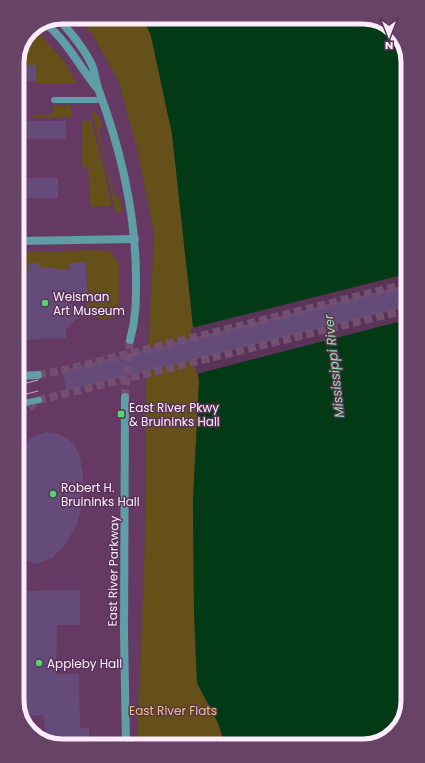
<svg xmlns="http://www.w3.org/2000/svg" width="425" height="763" viewBox="0 0 425 763" font-family="Poppins,sans-serif">
	<style>
		.built { fill: #663964 }
		.green { fill: #645018 }
		.water { fill: #013a14 }
		.pier { fill: #5a3458 }
		.building { fill: #654b79 }
		.lines { fill: none; stroke-linecap: round; stroke-linejoin: round }
		.tertiary-tunnel { stroke: #734f71; stroke-width: 8; stroke-dasharray: 8 4; stroke-linecap: butt }
		.service { stroke: #5f9da7; stroke-width: 6 }
		.tertiary { stroke: #5f9da7; stroke-width: 8 }
		.tram { stroke: #c4aac2; stroke-width: 1 }
		.poi-dot { fill: #52d673; stroke: #5a3458; stroke-width: 1.5 }
		.labels { text-anchor: middle; dominant-baseline: central; stroke-width: 3; stroke-linejoin: round; paint-order: stroke }
		.poi-label { font-size: 12px; fill: #feebfd; stroke: #5a3458; text-anchor: start }
		.street-label { font-size: 12px; fill: #feebfd; stroke: #5a3458 }
		.park-label { font-size: 12px; fill: #e8c66d; stroke: #5a3458 }
		.water-label { font-size: 13px; font-style: italic; fill: #93dfa0; stroke: #5a3458 }
		.rim { fill: none; stroke: #feebfd; stroke-width: 5 }
	</style>
	<rect width="100%" height="100%" fill="#5a3458"/>
	<polygon class="built" points="62,17 77,17 93,35 119,83 138,152 154,235 146,386 145,538 137,745 59,746 37,738 20,719 17,59 30,30"/>
	<g class="green">
		<polygon points="77,17 143,17 151,36 172,134 199,381 193,500 194,611 197,683 218,723 225,744 137,745 145,538 146,386 154,235 138,153 119,83 93,35"/>
		<polygon points="34,28 65,62 76,83 36,83 36,66 19,66 19,84 17,84 17,59 30,30"/>
		<polygon points="54,105 71,105 72,117 33,117 33,115 52,114"/>
		<polygon points="91,111 98,115 102,124 99,130 114,194 120,198 122,212 115,213 106,162"/>
		<polygon points="91,120 103,165 111,206 90,207 88,168 82,167 82,121"/>
		<path d="M100,250L106,251L109,250L119,264V312C114,321 104,321 95,317L91,309L87,308V271L69,265L70,267L66,270L39,271V263H28L29,271H18V252Z"/>
	</g>
	<polygon class="water" points="143,17 366,17 390,26 405,44 408,704 400,726 381,743 225,744 218,723 197,683 194,611 193,500 199,381 172,134 151,36"/>
	<polygon class="pier" points="406,274 406,320 196,374 191,328"/>
	<g class="building">
		<rect x="19" y="65" width="17" height="16"/>
		<polygon points="17,121 66,121 66,139 18,139"/>
		<rect x="18" y="178" width="40" height="20"/>
		<polygon points="86,261 87,294 53,294 78,308 79,316 66,329 66,338 47,338 19,342 18,271 29,271 28,263 39,263 39,267 71,270 69,264"/>
		<polygon points="406,285 406,307 67,391 62,370"/>
		<polygon points="47,432 56,433 66,438 73,443 79,454 83,472 83,502 76,527 63,547 52,558 36,564 20,558 23,453 25,446 30,439 38,434"/>
		<polygon points="80,590 80,625 57,625 56,674 79,674 80,728 89,728 89,746 59,746 48,742 43,715 20,716 20,591"/>
	</g>
	<g class="lines">
		<g class="tertiary-tunnel">
			<polyline points="38,375 64,370 406,284"/>
			<polyline points="125,397 130,340"/>
			<polyline points="19,415 39,400 406,310"/>
		</g>
		<g class="service">
			<polyline points="54,100 102,100"/>
			<polyline points="19,404 39,400"/>
		</g>
		<g class="tertiary">
			<path d="M58,18C70,32 84,48 92,65C95,73 96,83 99,91C122,153 136,215 136,280C136,302 136,319 130,340"/>
			<path d="M46,24C67,41 79,66 96,87"/>
			<polyline points="18,241 135,239"/>
			<polyline points="19,376 38,375"/>
			<polyline points="125,397 124,632 126,745"/>
		</g>
		<g class="tram">
			<polyline points="19,385 38,380"/>
			<polyline points="19,396 38,391"/>
		</g>
	</g>
	<g class="poi-dot">
		<circle cx="45" cy="303" r="4"/>
		<rect x="117" y="410" width="8" height="8" rx="2"/>
		<circle cx="53" cy="494" r="4"/>
		<circle cx="39" cy="663" r="4"/>
	</g>
	<g class="labels">
		<g class="poi-label">
			<text x="53" y="296">Weisman<tspan x="53" dy="14">Art Museum</tspan></text>
			<text x="129" y="407">East River Pkwy<tspan x="129" dy="14">&amp; Bruininks Hall</tspan></text>
			<text x="61" y="487">Robert H.<tspan x="61" dy="14">Bruininks Hall</tspan></text>
			<text x="47" y="663">Appleby Hall</text>
		</g>
		<g class="street-label">
			<text transform="translate(113 571) rotate(-89)">East River Parkway</text>
		</g>
		<g class="park-label">
			<text x="173" y="710">East River Flats</text>
		</g>
		<g class="water-label">
			<text transform="translate(334 366) rotate(-96)">Mississippi River</text>
		</g>
	</g>
	<path d="M0 0H425V763H0ZM62 24H363A38 38 0 0 1 401 62V701A38 38 0 0 1 363 739H62A38 38 0 0 1 24 701V62A38 38 0 0 1 62 24Z" fill="#674365" fill-rule="evenodd"/>
	<path class="rim" d="M62 24H363A38 38 0 0 1 401 62V701A38 38 0 0 1 363 739H62A38 38 0 0 1 24 701V62A38 38 0 0 1 62 24Z"/>
	<g transform="translate(389 36) rotate(180)" stroke="#5a3458" stroke-width="3" paint-order="stroke">
	<path d="M0-3L7 15L0 10L-7 15Z" fill="#feebfd"/>
	<text y="-6" font-size="11" font-weight="bold" text-anchor="middle" fill="#feebfd">N</text>
	</g>
</svg>
